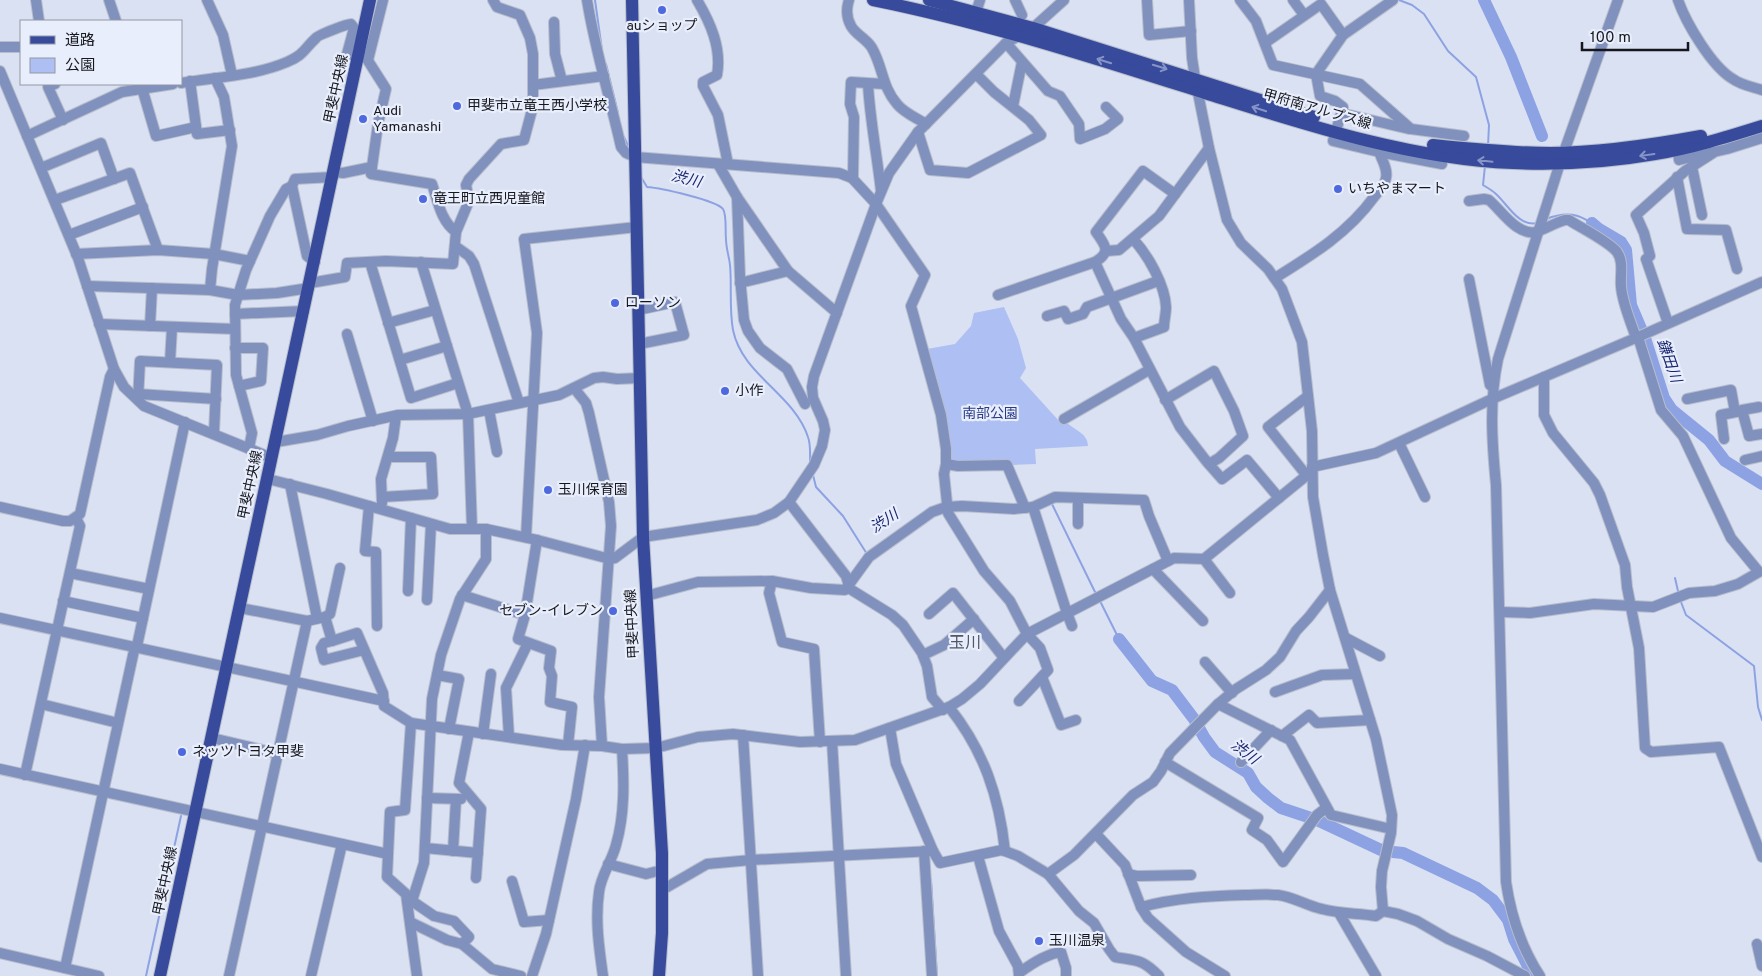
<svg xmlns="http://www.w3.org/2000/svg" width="1762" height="976" viewBox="0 0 1762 976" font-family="Overpass,'Noto Sans JP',sans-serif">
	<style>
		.green { fill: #aebff3 }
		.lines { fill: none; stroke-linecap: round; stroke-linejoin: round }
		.stream { stroke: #8da2e3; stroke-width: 2 }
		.river { stroke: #8da2e3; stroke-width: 12 }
		.minor-casing { stroke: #b7bdcc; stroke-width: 12 }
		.major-casing { stroke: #b7bdcc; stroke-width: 14 }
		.minor { stroke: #8191be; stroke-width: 10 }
		.major { stroke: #374a9b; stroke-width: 12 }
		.oneway { stroke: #8794c7 }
		.poi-dot { fill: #4e69de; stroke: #e9eefc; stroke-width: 2 }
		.labels { text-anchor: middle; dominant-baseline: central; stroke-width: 4.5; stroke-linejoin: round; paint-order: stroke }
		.poi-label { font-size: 14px; fill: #15171d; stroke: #e9eefc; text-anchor: start }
		.street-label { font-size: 14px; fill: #15171d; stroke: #e9eefc }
		.park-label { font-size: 14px; fill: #2a3b86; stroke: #e9eefc }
		.water-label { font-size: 15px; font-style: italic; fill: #19256f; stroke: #e9eefc }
		.quarter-label { font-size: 16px; fill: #525766; stroke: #e9eefc }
	</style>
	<rect width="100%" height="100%" fill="#dae1f2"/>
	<path class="green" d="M1004,307L1018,339L1026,368L1020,378L1060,422H1066C1074,430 1088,433 1088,446L1035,449L1036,464L1011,465L953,461L949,456L927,349L955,344L971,326L974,313Z"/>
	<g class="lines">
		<g class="stream">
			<polyline points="595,0 602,50"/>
			<polyline points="1399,0 1412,5 1424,14 1448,51 1476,77 1489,125 1488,146"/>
			<polyline points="606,64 618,113"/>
			<polyline points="624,137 629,148"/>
			<path d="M1485,166L1483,185C1488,188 1493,191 1496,194C1508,205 1519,227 1537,223"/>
			<path d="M641,177L647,187C660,188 716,200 723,209C727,215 725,231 726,239C726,248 729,256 730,265C732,286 729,308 733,330C742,375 794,394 808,437C811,445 810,455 810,464"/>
			<path d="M1546,219C1574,208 1585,218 1608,234"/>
			<polyline points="813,475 816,487 843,516 867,554"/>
			<polyline points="1051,502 1096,594"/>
			<polyline points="1675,578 1678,591"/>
			<polyline points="1100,601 1119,639"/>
			<polyline points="1681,602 1686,615 1754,666 1758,707 1762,720"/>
			<polyline points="931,880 937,976"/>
			<polyline points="146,976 181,816"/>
		</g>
		<g class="river">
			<polyline points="1484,0 1511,57 1542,136"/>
			<polyline points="1592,223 1599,229 1621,242 1626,250 1631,305 1645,338 1664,398 1672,410 1709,440 1725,461 1762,484"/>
			<polyline points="1119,639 1152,681 1172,690 1194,719 1204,737 1215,752 1248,773 1256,787 1268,798 1281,808 1317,820 1381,850"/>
			<polyline points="1393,852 1403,853 1477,888 1493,900 1508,920 1514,939 1532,974"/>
		</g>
		<defs>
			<g id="minor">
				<polyline points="36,0 39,21"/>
				<polyline points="109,0 116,21"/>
				<polyline points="207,0 223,35 232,75"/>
				<path d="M587,0C595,50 610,98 621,147L626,153L635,157L839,173L852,178L876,204L925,275L911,306L941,415L946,449V464L944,474L948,513L984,571L1010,601L1027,634L1040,648L1048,670L1019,701"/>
				<path d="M697,0C710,22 722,48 717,75L703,82V86L718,115L728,164"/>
				<path d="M849,0C846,9 846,17 851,26C856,35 867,39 872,48C883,67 882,87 897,104C904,113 917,118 926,124"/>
				<polyline points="1015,0 1022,15"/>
				<polyline points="1147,0 1149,35 1191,31"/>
				<polyline points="1189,0 1192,58 1195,78 1209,148 1227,220 1241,243 1268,269 1282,289 1302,342 1312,431 1313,497 1323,555 1330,590 1376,739 1392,815 1391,833 1382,871 1381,887 1383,911"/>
				<polyline points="1240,0 1256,21 1273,65 1360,84 1411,129 1464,136"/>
				<polyline points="1293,0 1304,15"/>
				<path d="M1678,0C1686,23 1712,67 1733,79C1741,85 1753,87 1762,90"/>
				<polyline points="976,12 980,0"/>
				<polyline points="554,22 555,54 562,81"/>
				<polyline points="1006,43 1048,91 1060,96 1079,124 1080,139 1105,129 1118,119 1106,107"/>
				<polyline points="1265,43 1321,4 1343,35"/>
				<polyline points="0,47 21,47"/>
				<path d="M360,54L365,56L386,89L378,124L371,174L432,184C438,202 441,221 456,232"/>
				<polyline points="368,60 383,0"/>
				<polyline points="0,71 78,258 114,369 124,387 144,406 272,458"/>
				<polyline points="190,81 197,134 230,130"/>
				<path d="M181,83C216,77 254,76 287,62C304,55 304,49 316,38C318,35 347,24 351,24L354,28L347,54L359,57"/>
				<polyline points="55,84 48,87 63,120"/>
				<path d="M868,84C870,120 877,155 881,191"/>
				<polyline points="533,85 604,76"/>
				<polyline points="142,88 156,136 196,127"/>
				<polyline points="1013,106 1022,62"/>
				<polyline points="1341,113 1409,129"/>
				<polyline points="918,132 930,170 968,173 1041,135 1029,120 994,92 976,74"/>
				<polyline points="27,136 122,92 173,84"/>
				<polyline points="1677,144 1679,160 1727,149 1762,138"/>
				<polyline points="1379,152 1442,164"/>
				<polyline points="718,164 737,197 740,277 744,320 748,331 760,348 787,369 805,404"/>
				<polyline points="1692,167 1702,215"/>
				<polyline points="41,168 101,143 114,179"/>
				<polyline points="334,172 343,173 372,167"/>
				<polyline points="1677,177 1687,229 1726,230 1737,269"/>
				<polyline points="853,179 854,117 850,104 851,82 884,84"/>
				<polyline points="737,197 788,271 837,313"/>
				<polyline points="55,200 130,173 158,250"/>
				<path d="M1469,201L1484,199L1489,200C1501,210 1517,236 1536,232C1545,229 1555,223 1565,220H1569C1581,228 1608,241 1617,252C1624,262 1620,275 1621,286C1622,303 1631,322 1636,338"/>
				<polyline points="69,235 143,207"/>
				<path d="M1133,239C1148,255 1165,285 1166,307C1166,314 1164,321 1164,327L1134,338"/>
				<polyline points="455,246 469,256 474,264 519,403"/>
				<polyline points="1106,251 1119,250 1159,216 1209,148"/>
				<polyline points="76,254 158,250 214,254 250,261"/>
				<polyline points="315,262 307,256 292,186 295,179 333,177"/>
				<polyline points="370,262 411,398 458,383"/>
				<polyline points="421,262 468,414 472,529"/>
				<polyline points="1095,262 1121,319 1134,338 1180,427 1207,462 1222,479 1247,460 1279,498"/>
				<path d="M1275,278C1312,255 1348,233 1374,197C1378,192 1385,185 1386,178C1388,169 1382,160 1379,152L1333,141L1343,107L1335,101L1320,96L1316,74L1343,35L1393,0"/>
				<polyline points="1469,279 1490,385"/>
				<polyline points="310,283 345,277 347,263 386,261 453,264 456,232 469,201 466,185 469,179 501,144 524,140 533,106 533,54 530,38 520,15 497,7 493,0"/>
				<polyline points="740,283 788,271"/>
				<polyline points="87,286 210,290 238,295 277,293 309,288"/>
				<polyline points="210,290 212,269 232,146 224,97 215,78"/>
				<path d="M998,295L1095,262C1112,252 1105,245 1096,232L1143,171L1175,194"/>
				<polyline points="638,310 675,302 684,335 639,344"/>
				<polyline points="235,314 304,311"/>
				<polyline points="1047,316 1064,311 1068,319 1083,314 1087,307 1158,281"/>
				<polyline points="388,323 435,310"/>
				<polyline points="1668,323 1646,259 1650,256 1644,233 1636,215 1685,171 1713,153"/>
				<polyline points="99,324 235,329"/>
				<polyline points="150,326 152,288"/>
				<polyline points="347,334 373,421"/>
				<polyline points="235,348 263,348 261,381 239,386"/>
				<polyline points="400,360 447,346"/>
				<polyline points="170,362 172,327"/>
				<polyline points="1544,377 1544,415 1553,433 1594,483 1600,495 1625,565 1627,587 1639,648 1645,748 1651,752 1719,747 1762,857"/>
				<polyline points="574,388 586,403 589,413 609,502 611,526 599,697 602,746"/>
				<polyline points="138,394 216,399"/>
				<polyline points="1687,399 1731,390 1735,412"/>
				<polyline points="138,400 140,361 217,365 214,433"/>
				<polyline points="1165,400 1214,371 1234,411 1243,436 1219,458 1209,464"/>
				<polyline points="1759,407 1742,410 1749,436 1762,434"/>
				<polyline points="489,410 497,452"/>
				<polyline points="1064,419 1149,370"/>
				<polyline points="1724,439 1721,415 1741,411"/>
				<polyline points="276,442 317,435 348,426 398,415 468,414 559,395 594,378 603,377 617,379 640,378"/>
				<polyline points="1399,443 1425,497"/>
				<polyline points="249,448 252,433 236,375 235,305 246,270 270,216 286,189 292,186"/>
				<polyline points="1745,460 1762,456"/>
				<polyline points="946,464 958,466 1007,465 1025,508"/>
				<polyline points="1312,467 1376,453 1492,399 1638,337 1762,282"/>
				<polyline points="1307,476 1268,427 1308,396"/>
				<polyline points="268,479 327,494 450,529 486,529 537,540 610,559 615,558 643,537 757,520 774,513 789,502 814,465 822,446 825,430 823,421 813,398 812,387 814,376 876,204 889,173 918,132 1006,43 1033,28 1064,0"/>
				<polyline points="290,484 317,618"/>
				<polyline points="382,497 433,494 431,457 388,457"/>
				<polyline points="789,502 846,576 850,589 892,615 903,625 922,653 927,666 932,697 943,710"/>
				<polyline points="382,503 381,479 393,438 396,416"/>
				<polyline points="369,506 365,551 376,552 377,626"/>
				<polyline points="0,507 63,521 70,521 80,514 110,377 114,369"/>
				<polyline points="1033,507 1067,613 1072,626"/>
				<polyline points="1078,524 1078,498"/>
				<polyline points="526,537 537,333 524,239 637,227"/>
				<polyline points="537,540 525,615 518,639 551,651 549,668 552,676 550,702 572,707 568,745"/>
				<polyline points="1204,559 1230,593"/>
				<polyline points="1153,569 1203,621"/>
				<polyline points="70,573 149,589"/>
				<polyline points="772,581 769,593 782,642 814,649 820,742"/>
				<polyline points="408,591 411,518"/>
				<polyline points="462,595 525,615"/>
				<polyline points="646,596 698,582 772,581 811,588 845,590 869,557 932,512 946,507 962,506 1014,509 1033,507 1055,497 1144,500 1149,516 1168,561"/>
				<polyline points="427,600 431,524"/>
				<polyline points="63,601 143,618"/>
				<polyline points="240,608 307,621 325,617 330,614 340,568"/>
				<polyline points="1500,612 1530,613 1594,604 1653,607 1689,593 1715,591 1738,584 1759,572 1731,538 1683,436 1661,410 1638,337"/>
				<polyline points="929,614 953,593 1004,658"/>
				<polyline points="325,617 332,641 357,633 383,693 384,706 411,723 562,745 602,746 622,749 656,748 698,737 733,734 800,742 855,740 949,707 962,699 980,684 1027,634 1174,558 1204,559 1312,471"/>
				<polyline points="0,618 384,701"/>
				<polyline points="1346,638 1380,656"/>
				<polyline points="332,641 324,643 321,648 324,660 364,650"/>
				<polyline points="137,646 185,422"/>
				<polyline points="923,655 944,645 974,619"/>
				<polyline points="1205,662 1232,693"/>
				<polyline points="437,675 459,679 449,729"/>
				<polyline points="1042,677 1061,725 1076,720"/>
				<polyline points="1275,692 1322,675 1355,674"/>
				<polyline points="41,704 118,723"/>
				<polyline points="1218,704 1290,740 1331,815 1391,829"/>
				<path d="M949,707C984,751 999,796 1005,851"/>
				<polyline points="411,723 405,810 390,812 387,877 406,894 417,976"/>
				<path d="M890,728L896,764L933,851L940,863L1002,850L1018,856L1048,874L1079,911L1094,923L1109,949L1115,957C1138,961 1142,959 1159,976"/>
				<polyline points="469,732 459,783 481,809 476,878"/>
				<polyline points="483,734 491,674"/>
				<polyline points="743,735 758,976"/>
				<polyline points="1282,736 1309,715 1317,723 1370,720"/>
				<polyline points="509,737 506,688 528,643"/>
				<polyline points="212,738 279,754"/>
				<polyline points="832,741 846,976"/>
				<polyline points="1165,762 1258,818 1252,830 1267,840 1283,862 1317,815 1326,808"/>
				<polyline points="1241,762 1271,730"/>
				<polyline points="0,769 388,854"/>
				<polyline points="25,775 80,526 76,518"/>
				<polyline points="427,798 461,799"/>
				<polyline points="1096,834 1125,865 1141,907 1148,918 1186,952 1225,976"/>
				<polyline points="425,848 478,853"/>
				<polyline points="453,851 456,799"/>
				<polyline points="924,851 932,976"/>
				<polyline points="978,856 999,931 1018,966 1019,976"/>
				<polyline points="608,864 646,874 662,870"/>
				<polyline points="1048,874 1074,855 1133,795 1153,782 1161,771 1170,753 1218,704 1236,689 1266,670 1280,657 1296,631 1309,617 1330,590"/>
				<polyline points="1128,874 1137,876 1191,875"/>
				<polyline points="512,881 524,922 549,920"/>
				<polyline points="662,890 707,864 751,860 933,851"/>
				<polyline points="408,901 412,901 434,916 454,921 469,937 462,944 492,969 521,976"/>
				<polyline points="412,901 424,863 432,699 441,655 460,599 486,559 486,529"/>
				<path d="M1141,907C1176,898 1207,896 1244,895C1255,895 1267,894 1278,895C1294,897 1307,906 1322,909C1340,914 1358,913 1376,916L1383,911L1398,914L1417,921L1448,939L1487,956L1525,976"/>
				<polyline points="1339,913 1376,976"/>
				<polyline points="410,922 447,940 462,944"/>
				<polyline points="1757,944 1762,966"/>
				<polyline points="0,953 99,976"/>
				<polyline points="65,968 135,646"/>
				<path d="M1019,973C1031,964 1046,954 1061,952L1066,968V976"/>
				<polyline points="229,976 307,621"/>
				<polyline points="311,976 342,844"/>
				<polyline points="532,976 546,934 576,799 585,745"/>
				<path d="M603,976C599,948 595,920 599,892C601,875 612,861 616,845C625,814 624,781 622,749"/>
				<path d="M1540,976C1521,947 1511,916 1506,882L1496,485C1492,443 1489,401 1498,359L1560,163L1618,0"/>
			</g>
			<g id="major">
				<polyline points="632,0 643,537 662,853 662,933 659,976"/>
				<path d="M873,0C987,23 1095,58 1205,93C1304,124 1409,159 1513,163C1560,165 1609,162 1655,154C1692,148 1727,137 1762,126"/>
				<polyline points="929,0 1033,28 1314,117"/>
				<path d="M1433,145C1472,149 1511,153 1550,153C1601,153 1652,145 1701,136"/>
				<polyline points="160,976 370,0"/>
			</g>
		</defs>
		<use href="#minor" class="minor-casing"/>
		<use href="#major" class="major-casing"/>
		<use href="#minor" class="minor"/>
		<use href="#major" class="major"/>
	</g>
	<defs><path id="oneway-shaft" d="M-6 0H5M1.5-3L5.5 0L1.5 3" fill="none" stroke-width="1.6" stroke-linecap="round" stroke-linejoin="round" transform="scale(1.25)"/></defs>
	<g class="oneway">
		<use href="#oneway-shaft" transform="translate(1104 61) rotate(-163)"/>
		<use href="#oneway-shaft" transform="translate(1160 67) rotate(17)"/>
		<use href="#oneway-shaft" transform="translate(1259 109) rotate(-162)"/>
		<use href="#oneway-shaft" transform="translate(1647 155) rotate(172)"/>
		<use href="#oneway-shaft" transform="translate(1485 161) rotate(-174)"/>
	</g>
	<g class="poi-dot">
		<circle cx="662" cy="10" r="5"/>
		<circle cx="457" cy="106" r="5"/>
		<circle cx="363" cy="119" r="5"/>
		<circle cx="1338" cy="189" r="5"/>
		<circle cx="423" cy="199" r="5"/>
		<circle cx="615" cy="303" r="5"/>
		<circle cx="725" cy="391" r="5"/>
		<circle cx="548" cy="490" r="5"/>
		<circle cx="613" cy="611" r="5"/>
		<circle cx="182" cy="752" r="5"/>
		<circle cx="1039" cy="941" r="5"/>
	</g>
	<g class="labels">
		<g class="poi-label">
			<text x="662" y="26" text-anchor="middle">auショップ</text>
			<text x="467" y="106">甲斐市立竜王西小学校</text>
			<text x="373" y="111">Audi<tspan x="373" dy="16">Yamanashi</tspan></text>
			<text x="1348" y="189">いちやまマート</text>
			<text x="433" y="199">竜王町立西児童館</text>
			<text x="625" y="303">ローソン</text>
			<text x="735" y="391">小作</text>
			<text x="558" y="490">玉川保育園</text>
			<text x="603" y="611" text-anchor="end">セブン-イレブン</text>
			<text x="192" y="752">ネッツトヨタ甲斐</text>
			<text x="1049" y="941">玉川温泉</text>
		</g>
		<g class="street-label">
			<text transform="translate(337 89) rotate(-78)">甲斐中央線</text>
			<text transform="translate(1317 110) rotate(16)">甲府南アルプス線</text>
			<text transform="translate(251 485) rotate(-78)">甲斐中央線</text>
			<text transform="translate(633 624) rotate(-93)">甲斐中央線</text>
			<text transform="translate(166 881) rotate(-78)">甲斐中央線</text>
		</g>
		<g class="park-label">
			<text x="990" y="414">南部公園</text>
		</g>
		<g class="water-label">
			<text transform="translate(686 180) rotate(14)">渋川</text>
			<text transform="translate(1668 361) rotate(71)">鎌田川</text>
			<text transform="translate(885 522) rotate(-34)">渋川</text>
			<text transform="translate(1244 753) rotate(37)">渋川</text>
		</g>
		<g class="quarter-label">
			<text x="965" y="644">玉川</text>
		</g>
	</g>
	<rect x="20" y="20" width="162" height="65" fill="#e9eefc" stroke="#9498a3"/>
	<rect x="30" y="36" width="25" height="8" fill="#374a9b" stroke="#9498a3"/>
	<text x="65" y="45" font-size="15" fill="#15171d">道路</text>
	<rect x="30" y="58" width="25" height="15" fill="#aebff3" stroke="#9498a3"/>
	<text x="65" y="70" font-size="15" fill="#15171d">公園</text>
	<path d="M1582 42v8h106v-8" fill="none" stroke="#15171d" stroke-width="2.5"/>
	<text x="1590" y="42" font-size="15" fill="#15171d" stroke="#e9eefc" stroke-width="4" paint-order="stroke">100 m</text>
</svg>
